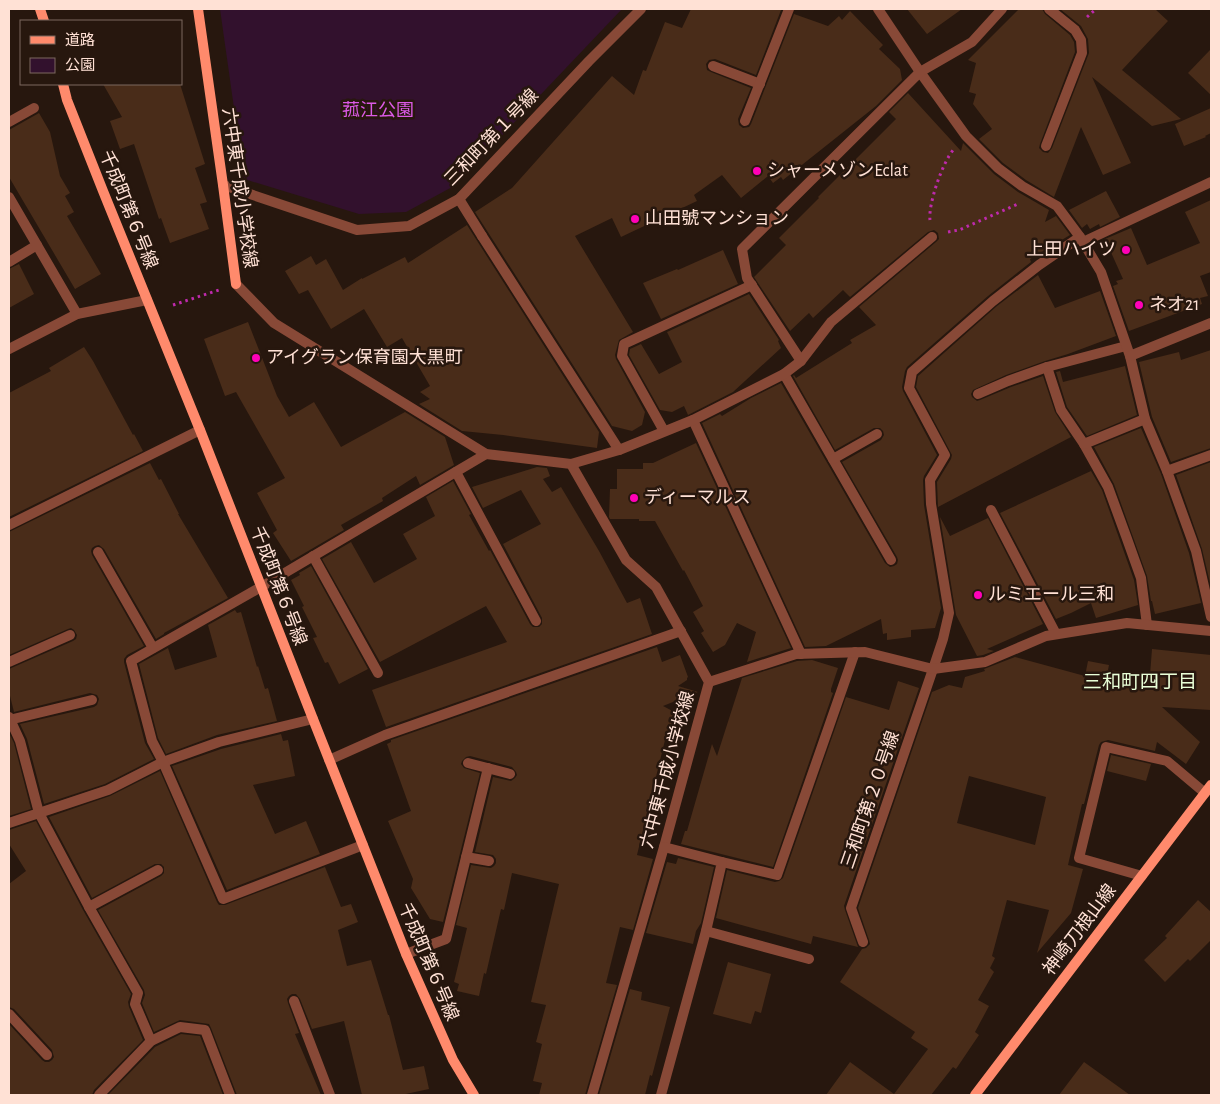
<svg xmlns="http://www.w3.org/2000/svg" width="1220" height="1104" viewBox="0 0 1220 1104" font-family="'Alegreya Sans','Noto Sans JP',sans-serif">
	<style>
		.green { fill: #32112d }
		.building { fill: #492c19; fill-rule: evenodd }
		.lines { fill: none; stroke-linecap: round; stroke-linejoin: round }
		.path { stroke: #be2aac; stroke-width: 3; stroke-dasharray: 2.5 4; stroke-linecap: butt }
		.lane { stroke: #884937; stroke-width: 10 }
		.street { stroke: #884937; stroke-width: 10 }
		.secondary { stroke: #ff8a6c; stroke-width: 10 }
		.poi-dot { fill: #ff01b7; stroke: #27170e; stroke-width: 2 }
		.labels { text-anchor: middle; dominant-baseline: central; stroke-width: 5; stroke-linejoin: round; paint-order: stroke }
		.park-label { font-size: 18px; fill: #dc5ae5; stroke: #27170e }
		.street-label { font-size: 18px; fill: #ffe1d5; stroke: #27170e }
		.poi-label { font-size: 18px; fill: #ffe1d5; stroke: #27170e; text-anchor: start }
		.neighbourhood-label { font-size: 19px; fill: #e9ffd7; stroke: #27170e }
	</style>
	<rect width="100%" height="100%" fill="#27170e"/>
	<polygon class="green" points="220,9 622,9 454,186 406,212 359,214 244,179"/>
	<g class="building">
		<polygon points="691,9 781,10 756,75 715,59 709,60 706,64 707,70 711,72 751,88 738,119 739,125 743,128 749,127 751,124 794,14 828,26 839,16 842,20 850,11 883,45 879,49 900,69 902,80 876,106 783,180 781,177 773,183 768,176 741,198 722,175 694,195 697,201 621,237 612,218 575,236 633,332 619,340 615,355 616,359 645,412 642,425 632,431 612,426 475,212 512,188 612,76 634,95 643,70 646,71 665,22 682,28"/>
		<polygon points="907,9 962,9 927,34"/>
		<polygon points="1019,9 1042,9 1045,14 1070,35 1074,42 1075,52 1040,144 1039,148 1043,152 1048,153 1052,148 1089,53 1088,39 1081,26 1060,9 1155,9 1168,21 1122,70 1181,119 1152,126 1092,77 1131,163 1103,175 1081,127 1054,197 1026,180 1003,163 979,139 992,129 973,104 976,94 969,92 976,63 968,60"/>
		<polygon points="1211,49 1211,95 1188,73"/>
		<polygon points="103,84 180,84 205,164 195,168 207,202 200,204 209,229 170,243 161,218 159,219 134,144 120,149 110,121 122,117"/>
		<polygon points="908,93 961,151 963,143 994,174 1018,192 1049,210 1045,222 1056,216 1070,235 1030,259 1031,262 988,296 907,367 905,371 902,387 903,391 937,455 924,476 923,480 924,505 941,608 935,628 911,630 911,637 887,640 887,633 883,634 881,619 826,646 805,647 702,423 720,414 722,416 751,398 781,383 885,563 890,567 894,566 897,564 898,560 897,557 842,462 881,440 884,435 883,431 880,428 874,428 835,450 793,376 794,375 796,378 852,343 850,340 876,325 859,307 936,242 939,239 938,233 934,230 928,232 850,297 843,290 813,318 809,313 790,331 754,277 786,245 779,238 819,198 818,197 896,119 889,112"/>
		<polygon points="1211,108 1211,133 1205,136 1206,137 1184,146 1175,124"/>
		<polygon points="39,113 50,132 60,176 70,193 65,196 74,212 67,216 101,274 75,289 9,177 9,130"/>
		<polygon points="1106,191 1120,217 1100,227 1099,224 1090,229 1087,224 1082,228 1069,210"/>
		<polygon points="1211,200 1211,272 1200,276 1208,296 1200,298 1202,304 1129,331 1113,286 1118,284 1116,281 1123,279 1105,239 1131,228 1147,265 1200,243 1185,212"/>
		<polygon points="467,225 599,432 597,448 503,435 462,431 419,404 430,399 420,392 430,386 402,338 387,347 364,309 331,329 308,290 299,294 285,271 311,256 316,265 326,259 343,290 362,278 362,279 405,257 408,263"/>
		<polygon points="723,250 738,284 661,319 643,283 677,269 678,270"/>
		<polygon points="19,264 34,294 9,308 9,269"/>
		<polygon points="1038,275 1055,308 1100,291 1116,336 1068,354 1045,361 1006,375 973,390 971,394 972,397 977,401 980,400 1011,387 1043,376 1055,412 1071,437 938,507 937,482 951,459 952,455 916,387 918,376 997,306"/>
		<polygon points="749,294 779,340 778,341 781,348 733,392 688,415 684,406 672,412 660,410 629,355 630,349 641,344 659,374 682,362 667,332"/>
		<polygon points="248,322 277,396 289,417 314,402 341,447 405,412 445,437 454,465 420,485 416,476 382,498 383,501 341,525 344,530 291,561 273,533 277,530 257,493 285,478 236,392 225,396 204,339"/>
		<polygon points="84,347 93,361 133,435 134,434 143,451 9,517 9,393 51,371 49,368"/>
		<polygon points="1211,350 1211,448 1171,462 1152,417 1139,362 1179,352 1181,360"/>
		<polygon points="1125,366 1137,415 1087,436 1067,407 1056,372 1060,371 1063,382"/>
		<polygon points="1141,428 1161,474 1189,553 1201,603 1155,614 1152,601 1151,601 1147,576 1114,484 1094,447"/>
		<polygon points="696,443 791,648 747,662 756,632 737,623 725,645 713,652 701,633 704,631 693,612 703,606 684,570 683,571 655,521 639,521 639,519 610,519 609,517 610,489 617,489 617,469 643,469 643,463 653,463"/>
		<polygon points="1211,462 1211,587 1202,549 1176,475"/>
		<polygon points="150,463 159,480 161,479 179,514 178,514 228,598 164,633 164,634 156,639 104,549 99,545 95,546 92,548 91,551 92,555 144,646 127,655 124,659 124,662 145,743 154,759 105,784 44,804 27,739 20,724 94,707 97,705 99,699 97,695 90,693 14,712 9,692 9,669 73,641 76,639 77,635 74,630 71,628 68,629 9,655 9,532"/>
		<polygon points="537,467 547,468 550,476 543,479 552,492 561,487 599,551 627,603 640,598 652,634 386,727 372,690 507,642 486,606 380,662 322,559 351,542 374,583 417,559 403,534 435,516 426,497 453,481 471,514 469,515 489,551 490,550 530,624 533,627 539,627 542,624 542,618 503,544 541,524 521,490 483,508 472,487"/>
		<polygon points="1091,471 1102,490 1134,580 1138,605 1096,618 1091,603 1071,613 1056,619 1000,513"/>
		<polygon points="940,517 950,536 988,518 1043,624 987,649 994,651 983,655 977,656 956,615"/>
		<polygon points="311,566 368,669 339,684 328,662 325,663 313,638 317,637 302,607 304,606 291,580 300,575 299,573"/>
		<polygon points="235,610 237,613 241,612 257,667 258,666 265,689 268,688 277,721 217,735 166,754 158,738 139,664 168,648 175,670 217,657 208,625"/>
		<polygon points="657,647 662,662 680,655 688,677 687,678 687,680 678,686 698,692 663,706 686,718 675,738 666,736 637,855 653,859 633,930 620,927 606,983 617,985 585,1095 539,1095 542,1083 533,1081 542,1044 536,1042 546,1005 531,1002 559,884 512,873 504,910 501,909 486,974 484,973 479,996 457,991 459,984 454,982 467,928 456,925 471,865 491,868 494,866 496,863 496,859 493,855 475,852 493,777 511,781 515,778 517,775 516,772 512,767 470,756 466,757 462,761 461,764 464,768 480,773 443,922 430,919 411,888 413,879 388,821 411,811 387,744 391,742 391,740"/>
		<path d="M1152,649L1211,655V710L1162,707L1200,742L1186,764L1157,742L1155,751L1108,740L1101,742L1099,745L1084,804H1082L1068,865L1083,869L1071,913L1037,953L1049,910L1007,900L992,956L995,958L990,968L994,972L978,1000L989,1006L975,1032L979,1035L956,1069L953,1067L931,1095H826L850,1062L894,1094L928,1049L911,1038L915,1032L840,982L862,949L866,948L870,944L869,940L858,908L932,692L949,685L962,688L965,677L985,671L984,669L1015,657L1085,676L1088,661L1109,665L1108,670L1150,675ZM969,776L1046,797L1035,845L957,823Z"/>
		<polygon points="812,660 838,668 831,689 831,692 833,693 773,867 681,844 685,831 687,831 712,744 717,756 742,678 797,661"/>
		<polygon points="898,681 919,688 844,906 845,910 858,947 813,936 811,944 716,918 727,870 775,882 779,881 783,878 846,697 889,710"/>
		<polygon points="9,733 14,743 31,809 9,816"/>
		<polygon points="281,734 283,741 288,740 295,776 253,785 275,834 306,821 320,854 227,890 172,766 221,749"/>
		<polygon points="1111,755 1151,764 1146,781 1107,771"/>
		<polygon points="160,771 217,902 219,905 225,905 325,867 341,907 351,904 358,922 338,930 347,966 371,960 388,1015 389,1015 403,1070 424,1066 429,1089 401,1095 362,1095 344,1021 312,1029 300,999 296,994 292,994 289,996 287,999 288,1003 299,1033 295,1034 321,1095 237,1095 211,1028 209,1024 180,1020 154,1032 142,1003 145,995 144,990 98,910 161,876 164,873 164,867 161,864 155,864 92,898 49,817 110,796"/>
		<polygon points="36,821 83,910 131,994 128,1002 129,1007 143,1040 94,1090 92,1095 9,1095 9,1024 42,1060 45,1062 49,1062 52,1060 54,1057 52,1050 14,1009 9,1007 9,884 26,871 9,844 9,830"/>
		<polygon points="678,858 714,867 701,923 696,931 693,944 646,933 667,862 676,864"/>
		<polygon points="1198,900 1211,912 1211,940 1190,961 1188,959 1165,982 1144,960 1167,938 1165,936"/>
		<polygon points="728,962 771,974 761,1013 755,1011 751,1024 713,1014"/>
		<polygon points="630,989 642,992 641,1000 670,1007 652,1076 650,1075 645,1095 599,1095"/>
		<polygon points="181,1034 200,1036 223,1095 108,1095 155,1047"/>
		<polygon points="1084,1062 1130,1095 1059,1095"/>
	</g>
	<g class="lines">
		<g class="path">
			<polyline points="1087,17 1096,9"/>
			<path d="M930,220C928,204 943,161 954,149"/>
			<polyline points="948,232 959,230 1018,204"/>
			<polyline points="173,305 219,290"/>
		</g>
		<g class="lane">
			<polyline points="9,122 34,108"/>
			<polyline points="1046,146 1082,53 1081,40 1075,30 1049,9"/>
			<polyline points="459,199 482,236"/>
			<polyline points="1083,242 1211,182"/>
			<polyline points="9,262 37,245"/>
			<polyline points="1047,367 1061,410 1084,444 1108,487 1126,536 1141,578 1147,625"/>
			<polyline points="784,374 891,560"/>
			<polyline points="978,394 1008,381 1047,367 1126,346"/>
			<polyline points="693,420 801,654"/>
			<polyline points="664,431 622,356 624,344 752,285"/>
			<polyline points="1084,444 1145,419"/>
			<polyline points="833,459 877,434"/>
			<polyline points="456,472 536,621"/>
			<polyline points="991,510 1056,634"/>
			<polyline points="98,552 153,648"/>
			<polyline points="313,556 378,673"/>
			<polyline points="9,662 70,635"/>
			<polyline points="9,720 92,700"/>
			<polyline points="468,763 510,774"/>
			<polyline points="722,862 777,875 855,652"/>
			<polyline points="89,907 158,870"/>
			<polyline points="706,931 809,959"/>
			<polyline points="863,942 851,908 933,669"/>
			<polyline points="406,954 446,939 488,768"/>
		</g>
		<g class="street">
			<polyline points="878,9 920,72 966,136 998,168 1022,186 1057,206 1080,237 1101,272 1130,356 1145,419 1167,471 1196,551 1211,617"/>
			<polyline points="713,66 760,84"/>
			<polyline points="745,121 789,9"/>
			<polyline points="223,185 357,230 409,226 459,199 589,61 641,9"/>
			<polyline points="9,197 77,314"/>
			<polyline points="482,236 619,450"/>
			<polyline points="236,284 274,323 486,454 571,464 626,560 656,587 709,682 664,847 592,1095"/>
			<polyline points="9,349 77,314 147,300"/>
			<polyline points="1130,356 1211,323"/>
			<polyline points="801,361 747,278 742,249 920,72 972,42 1002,9"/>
			<polyline points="571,464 619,450 693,420 784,374 801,361 831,322 932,237"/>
			<polyline points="1167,471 1211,455"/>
			<polyline points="9,525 200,430"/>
			<polyline points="933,669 943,639 949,613 931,504 930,480 945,455 909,388 912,372 993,301 1039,265 1080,237"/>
			<polyline points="709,682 796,654 865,652 933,669 985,662 1046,636 1127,623 1211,631"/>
			<polyline points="9,717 20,741 39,813 89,907 138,993 135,1004 151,1041"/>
			<polyline points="329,760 385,735 681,631"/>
			<polyline points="9,823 108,790 163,762 219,742 313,719"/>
			<polyline points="363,845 223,899 163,762 152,741 131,661 261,587 486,454"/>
			<polyline points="466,857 489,861"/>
			<polyline points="1142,876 1079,858 1106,747 1167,761 1205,793"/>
			<polyline points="294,1001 330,1095"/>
			<polyline points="9,1014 47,1055"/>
			<polyline points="99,1095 151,1041 180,1027 205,1030 230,1095"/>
			<polyline points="661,1095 706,931 722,862 664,847"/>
		</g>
		<g class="secondary">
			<polyline points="40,9 44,21"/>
			<polyline points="198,9 223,185 236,284"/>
			<polyline points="63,84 67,100 103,191 200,430 313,719 406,954 453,1060 474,1095"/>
			<polyline points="975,1095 1211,785"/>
		</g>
	</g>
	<g class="poi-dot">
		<circle cx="757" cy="171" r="5"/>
		<circle cx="635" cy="219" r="5"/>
		<circle cx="1126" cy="250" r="5"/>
		<circle cx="1139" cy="305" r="5"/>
		<circle cx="256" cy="358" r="5"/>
		<circle cx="634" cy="498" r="5"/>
		<circle cx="978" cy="595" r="5"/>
	</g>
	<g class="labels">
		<g class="park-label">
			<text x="378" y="111">菰江公園</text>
		</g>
		<g class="street-label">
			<text transform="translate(492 138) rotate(-46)">三和町第１号線</text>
			<text transform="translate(239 188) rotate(82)">六中東千成小学校線</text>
			<text transform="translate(128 210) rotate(68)">千成町第６号線</text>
			<text transform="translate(278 586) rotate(69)">千成町第６号線</text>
			<text transform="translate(668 770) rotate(-75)">六中東千成小学校線</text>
			<text transform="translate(871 800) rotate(-71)">三和町第２０号線</text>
			<text transform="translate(1080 930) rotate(-53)">神崎刀根山線</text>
			<text transform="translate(428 962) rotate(67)">千成町第６号線</text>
		</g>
		<g class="poi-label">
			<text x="767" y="171">シャーメゾンEclat</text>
			<text x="645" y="219">山田號マンション</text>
			<text x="1116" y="250" text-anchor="end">上田ハイツ</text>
			<text x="1149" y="305">ネオ21</text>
			<text x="266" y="358">アイグラン保育園大黒町</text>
			<text x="644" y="498">ディーマルス</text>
			<text x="988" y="595">ルミエール三和</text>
		</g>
		<g class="neighbourhood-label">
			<text x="1140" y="682">三和町四丁目</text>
		</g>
	</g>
	<rect width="1220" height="1104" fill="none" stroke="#ffe1d5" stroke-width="20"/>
	<rect x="20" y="20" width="162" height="65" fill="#27170e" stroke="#7d685e"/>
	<rect x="30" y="36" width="25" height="8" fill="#ff8a6c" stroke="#7d685e"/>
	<text x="65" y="45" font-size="15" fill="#ffe1d5">道路</text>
	<rect x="30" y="58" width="25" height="15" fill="#32112d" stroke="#7d685e"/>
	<text x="65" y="70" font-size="15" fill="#ffe1d5">公園</text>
</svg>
